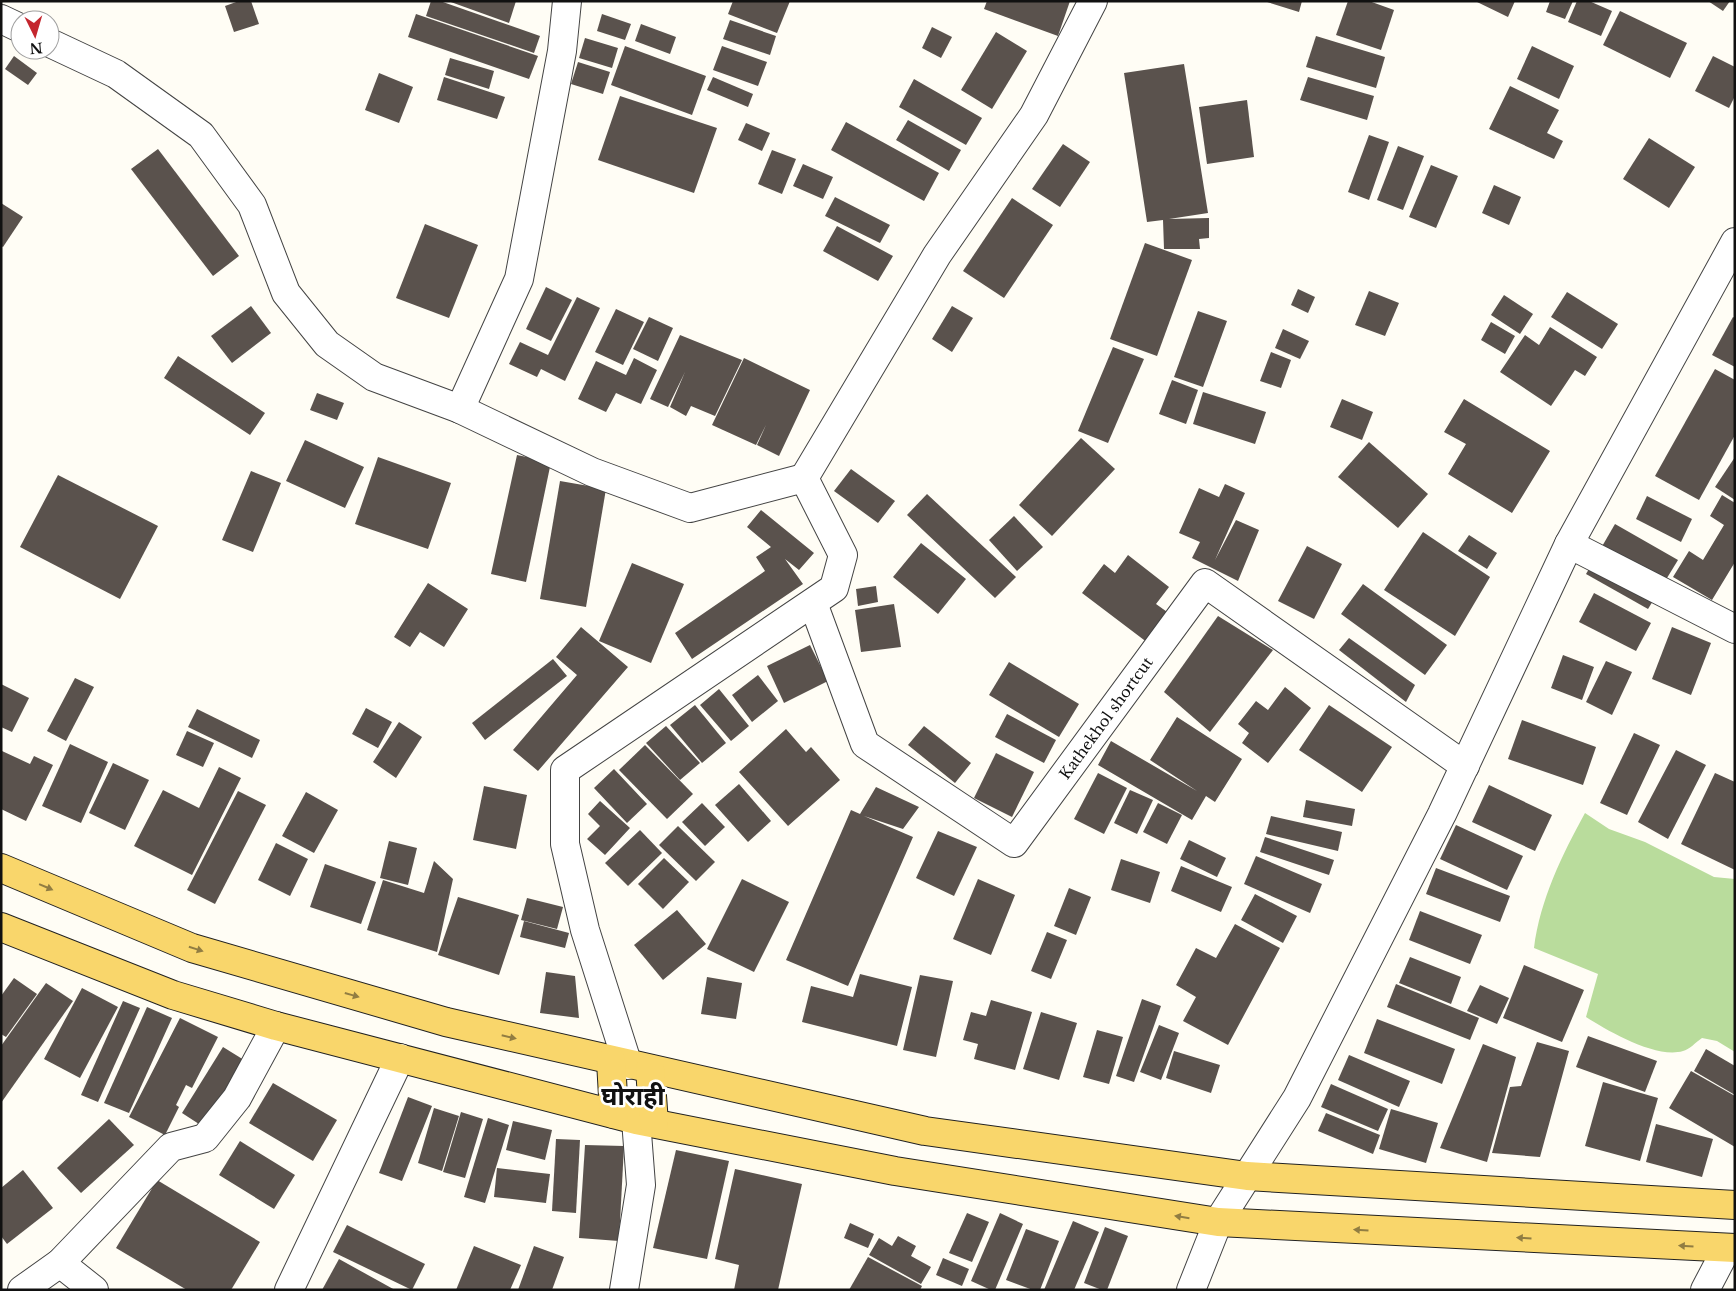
<svg xmlns="http://www.w3.org/2000/svg" width="1736" height="1291" viewBox="0 0 1736 1291" font-family="'Libre Baskerville','Noto Sans Devanagari',serif">
	<style>
		.forest { fill: #b9dc9c }
		.building { fill: #5a524d }
		.lines { fill: none; stroke-linecap: round; stroke-linejoin: round }
		.street-casing { stroke: #444; stroke-width: 30 }
		.primary-casing { stroke: #222; stroke-width: 30 }
		.street { stroke: #fff; stroke-width: 28 }
		.primary { stroke: #f9d66b; stroke-width: 28 }
		.oneway { fill: #917d42 }
		.labels { text-anchor: middle; dominant-baseline: central; stroke-width: 5; stroke-linejoin: round; paint-order: stroke }
		.street-label { font-size: 15px; fill: #111; stroke: #fff }
		.town-label { font-size: 25px; font-weight: bold; fill: #111; stroke: #fff }
	</style>
	<rect width="100%" height="100%" fill="#fffdf5"/>
	<path class="forest" d="M1585,813L1609,829L1645,842L1714,877L1735,879V1052L1717,1041L1702,1038C1696,1042 1689,1050 1683,1051C1656,1059 1608,1031 1586,1017L1598,974L1534,948C1540,900 1562,855 1585,813Z"/>
	<g class="building">
		<polygon points="239,1 251,1 259,24 234,32 225,6"/>
		<polygon points="431,1 440,1 540,36 534,53 426,16"/>
		<polygon points="448,1 516,1 509,23"/>
		<polygon points="733,1 790,1 777,33 728,14"/>
		<polygon points="987,1 1070,1 1058,36 984,9"/>
		<polygon points="1264,1 1302,1 1299,12"/>
		<polygon points="1348,1 1369,1 1394,10 1381,50 1336,35"/>
		<polygon points="1475,1 1515,1 1508,17"/>
		<polygon points="1550,1 1573,1 1565,19 1546,12"/>
		<polygon points="1577,1 1589,1 1612,11 1601,36 1568,22"/>
		<polygon points="1708,1 1730,1 1723,11"/>
		<polygon points="1620,11 1687,43 1670,78 1603,45"/>
		<polygon points="416,14 538,56 529,79 408,37"/>
		<polygon points="602,14 631,24 625,40 597,31"/>
		<polygon points="730,20 776,36 770,55 723,39"/>
		<polygon points="641,24 676,37 670,54 635,41"/>
		<polygon points="932,27 952,37 941,58 922,48"/>
		<polygon points="996,32 1027,51 992,109 961,90"/>
		<polygon points="1316,36 1385,57 1376,88 1306,67"/>
		<polygon points="585,38 618,48 612,68 579,58"/>
		<polygon points="625,46 706,76 692,115 611,85"/>
		<polygon points="722,46 767,62 758,86 713,70"/>
		<polygon points="1532,46 1574,66 1559,99 1517,79"/>
		<polygon points="14,56 37,73 28,85 5,69"/>
		<polygon points="1713,56 1735,67 1735,96 1729,108 1695,91"/>
		<polygon points="450,58 494,71 489,89 445,75"/>
		<polygon points="578,62 610,72 603,94 571,84"/>
		<polygon points="1184,64 1208,213 1169,219 1209,218 1209,238 1199,239 1200,249 1164,249 1163,220 1147,222 1124,73"/>
		<polygon points="379,73 413,87 399,123 365,110"/>
		<polygon points="444,77 505,97 497,119 437,100"/>
		<polygon points="713,77 753,94 748,107 707,90"/>
		<polygon points="1308,77 1374,96 1367,120 1300,100"/>
		<polygon points="914,79 982,118 966,145 899,107"/>
		<polygon points="1510,86 1559,110 1547,133 1563,141 1554,159 1489,129"/>
		<polygon points="620,96 717,128 694,193 598,160"/>
		<polygon points="1247,100 1254,157 1207,164 1199,107"/>
		<polygon points="908,120 961,150 949,171 896,140"/>
		<polygon points="846,122 939,173 924,201 831,150"/>
		<polygon points="746,123 770,133 762,151 738,140"/>
		<polygon points="1369,135 1389,142 1369,200 1348,192"/>
		<polygon points="1649,138 1695,167 1669,208 1623,179"/>
		<polygon points="1063,144 1090,162 1060,207 1032,189"/>
		<polygon points="1398,146 1424,156 1403,210 1377,200"/>
		<polygon points="158,149 239,256 213,276 131,169"/>
		<polygon points="772,150 796,159 782,194 758,184"/>
		<polygon points="803,164 833,177 823,199 793,186"/>
		<polygon points="1431,165 1458,176 1436,228 1409,217"/>
		<polygon points="1494,185 1521,197 1509,225 1482,213"/>
		<polygon points="835,197 890,225 880,243 825,216"/>
		<polygon points="1012,198 1053,225 1004,298 963,271"/>
		<polygon points="1,203 23,217 3,247 1,246"/>
		<polygon points="425,224 478,245 449,318 396,298"/>
		<polygon points="837,226 893,256 878,281 823,251"/>
		<polygon points="1145,243 1192,260 1157,356 1110,339"/>
		<polygon points="546,287 572,300 551,341 526,329"/>
		<polygon points="1298,289 1315,297 1308,313 1291,305"/>
		<polygon points="1369,291 1399,303 1385,336 1355,325"/>
		<polygon points="1567,292 1618,324 1602,349 1551,317"/>
		<polygon points="1504,295 1533,314 1520,334 1491,315"/>
		<polygon points="577,297 600,308 565,381 541,369 537,377 509,364 520,342 548,355"/>
		<polygon points="251,306 271,333 232,363 211,336"/>
		<polygon points="952,306 973,318 952,352 932,339"/>
		<polygon points="616,309 644,322 623,365 595,352"/>
		<polygon points="1198,311 1227,321 1203,387 1174,377"/>
		<polygon points="649,317 673,328 658,361 633,349"/>
		<polygon points="1733,317 1735,318 1735,367 1712,355"/>
		<polygon points="1491,322 1515,336 1505,354 1481,340"/>
		<polygon points="1550,327 1597,357 1585,376 1575,370 1551,406 1500,372 1525,335 1539,345"/>
		<polygon points="1283,329 1309,341 1300,359 1275,348"/>
		<polygon points="680,335 742,360 715,416 691,406 686,416 670,407 685,372 668,407 650,399"/>
		<polygon points="1113,347 1144,359 1108,443 1078,431"/>
		<polygon points="1271,352 1291,360 1281,388 1260,381"/>
		<polygon points="178,356 265,413 250,435 164,378"/>
		<polygon points="634,358 657,370 641,404 616,393 606,412 578,399 596,361 626,375"/>
		<polygon points="744,358 810,390 779,456 757,445 766,425 756,445 712,425"/>
		<polygon points="1715,369 1735,380 1735,435 1699,500 1655,476"/>
		<polygon points="1172,380 1198,390 1186,424 1159,414"/>
		<polygon points="1203,392 1266,412 1255,444 1193,424"/>
		<polygon points="317,393 344,403 337,420 310,410"/>
		<polygon points="1342,399 1373,412 1362,440 1330,427"/>
		<polygon points="1464,399 1550,451 1512,513 1448,474 1466,444 1444,432"/>
		<polygon points="1081,438 1115,469 1052,536 1019,505"/>
		<polygon points="305,440 364,467 345,508 286,481"/>
		<polygon points="1369,442 1428,494 1398,528 1338,477"/>
		<polygon points="517,455 551,462 526,582 491,574"/>
		<polygon points="378,457 451,483 428,549 355,524"/>
		<polygon points="1735,457 1735,500 1715,487"/>
		<polygon points="851,469 895,501 878,523 834,491"/>
		<polygon points="251,471 281,483 253,552 222,540"/>
		<polygon points="58,475 158,526 120,599 20,547"/>
		<polygon points="560,481 606,489 586,607 540,599"/>
		<polygon points="1225,484 1245,493 1215,560 1236,520 1259,530 1238,581 1192,558 1200,542 1179,533 1199,488 1219,497"/>
		<polygon points="927,494 1016,577 995,598 907,515"/>
		<polygon points="1722,495 1735,503 1735,562 1712,600 1673,577 1689,551 1703,560 1724,525 1710,516"/>
		<polygon points="1647,496 1692,519 1681,542 1636,519"/>
		<polygon points="761,510 814,553 799,570 785,559 803,584 692,659 675,633 765,571 756,557 771,547 747,527"/>
		<polygon points="1014,516 1043,547 1017,571 989,540"/>
		<polygon points="1615,524 1678,560 1648,609 1586,574"/>
		<polygon points="1423,532 1490,577 1455,636 1384,590"/>
		<polygon points="1469,535 1497,553 1487,569 1458,551"/>
		<polygon points="921,543 966,579 938,614 893,577"/>
		<polygon points="1307,546 1342,564 1314,619 1278,601"/>
		<polygon points="1128,555 1169,587 1156,604 1170,614 1148,643 1082,593 1104,564 1115,573"/>
		<polygon points="632,563 684,584 651,663 599,641"/>
		<polygon points="428,583 468,609 444,647 420,632 410,647 394,637"/>
		<polygon points="1363,584 1447,645 1425,675 1341,614"/>
		<polygon points="876,586 878,602 858,606 856,589"/>
		<polygon points="1594,593 1651,623 1636,651 1579,622"/>
		<polygon points="894,604 901,647 861,652 855,610"/>
		<polygon points="1218,616 1273,650 1210,732 1164,692"/>
		<polygon points="581,627 628,667 538,771 513,750 577,675 556,657"/>
		<polygon points="1672,627 1711,643 1691,695 1652,679"/>
		<polygon points="1349,638 1415,685 1406,702 1339,650"/>
		<polygon points="810,645 828,681 784,703 767,666"/>
		<polygon points="1563,655 1594,667 1582,700 1551,688"/>
		<polygon points="553,659 567,676 485,740 472,723"/>
		<polygon points="1606,661 1632,672 1612,715 1586,702"/>
		<polygon points="1009,662 1079,704 1059,737 989,695"/>
		<polygon points="758,675 778,701 752,722 732,695"/>
		<polygon points="75,678 94,687 66,741 47,731"/>
		<polygon points="1,684 29,698 12,732 1,727"/>
		<polygon points="1285,687 1311,708 1268,763 1242,743 1249,733 1238,724 1256,701 1268,710"/>
		<polygon points="719,689 749,726 731,741 700,705"/>
		<polygon points="695,705 726,743 702,763 670,725"/>
		<polygon points="1329,705 1392,747 1362,792 1299,750"/>
		<polygon points="366,708 392,722 378,748 352,734"/>
		<polygon points="197,709 260,740 252,758 188,727"/>
		<polygon points="1007,714 1056,740 1044,763 995,737"/>
		<polygon points="1177,717 1242,759 1215,802 1206,796 1192,820 1098,765 1111,741 1197,791 1150,760"/>
		<polygon points="1522,720 1596,747 1583,785 1508,759"/>
		<polygon points="399,722 422,737 396,778 373,762"/>
		<polygon points="666,726 700,763 680,780 646,743"/>
		<polygon points="924,726 971,763 955,783 908,745"/>
		<polygon points="786,729 806,752 811,747 840,780 788,826 739,772"/>
		<polygon points="187,731 214,743 203,767 176,755"/>
		<polygon points="1634,733 1660,745 1627,815 1600,803"/>
		<polygon points="70,744 108,762 81,823 42,806"/>
		<polygon points="645,745 693,794 667,819 619,770"/>
		<polygon points="1676,750 1706,765 1668,839 1638,822"/>
		<polygon points="2,751 30,764 34,756 53,765 26,821 1,809"/>
		<polygon points="996,753 1034,772 1012,817 974,798"/>
		<polygon points="113,763 149,780 125,830 89,813"/>
		<polygon points="219,767 241,778 192,875 134,846 163,790 199,808"/>
		<polygon points="614,769 647,804 627,823 594,788"/>
		<polygon points="1098,773 1127,788 1104,834 1074,819"/>
		<polygon points="1715,773 1735,782 1735,870 1681,844"/>
		<polygon points="739,784 771,821 748,842 715,805"/>
		<polygon points="1489,785 1552,815 1535,851 1472,822"/>
		<polygon points="484,786 527,795 516,849 473,840"/>
		<polygon points="876,787 919,807 903,829 864,816 913,837 848,986 786,960 851,810 860,814"/>
		<polygon points="1130,790 1153,800 1137,834 1114,823"/>
		<polygon points="238,791 266,805 215,904 187,890"/>
		<polygon points="306,792 338,810 314,853 282,836"/>
		<polygon points="1306,800 1355,809 1352,826 1303,817"/>
		<polygon points="600,801 630,828 605,855 587,839 600,826 588,814"/>
		<polygon points="702,803 725,827 705,846 682,822"/>
		<polygon points="1158,803 1182,815 1167,844 1143,832"/>
		<polygon points="1271,816 1342,832 1338,851 1266,834"/>
		<polygon points="1456,825 1523,856 1507,890 1440,859"/>
		<polygon points="678,826 715,862 696,881 659,845"/>
		<polygon points="640,830 662,853 628,886 605,863"/>
		<polygon points="938,831 977,847 954,896 916,878"/>
		<polygon points="1265,837 1334,860 1329,875 1260,852"/>
		<polygon points="1189,840 1226,858 1217,877 1180,859"/>
		<polygon points="389,841 417,848 408,885 380,878"/>
		<polygon points="276,843 308,859 290,896 258,880"/>
		<polygon points="1256,856 1322,884 1310,913 1244,884"/>
		<polygon points="664,858 689,882 663,909 638,884"/>
		<polygon points="1121,859 1160,872 1150,903 1111,890"/>
		<polygon points="434,861 453,879 437,952 367,930 383,880 424,893"/>
		<polygon points="325,864 376,882 361,924 310,907"/>
		<polygon points="1181,866 1232,887 1221,912 1171,891"/>
		<polygon points="1436,868 1510,896 1500,922 1426,894"/>
		<polygon points="742,879 789,902 754,972 707,949"/>
		<polygon points="978,879 1015,895 991,955 953,939"/>
		<polygon points="1069,888 1091,897 1076,935 1054,926"/>
		<polygon points="1255,894 1297,916 1283,943 1241,920"/>
		<polygon points="458,897 519,915 499,975 438,955"/>
		<polygon points="527,898 563,907 557,929 521,920"/>
		<polygon points="677,910 706,944 663,980 634,945"/>
		<polygon points="1420,911 1482,935 1470,964 1409,940"/>
		<polygon points="524,921 569,933 565,948 520,937"/>
		<polygon points="1235,924 1280,948 1228,1045 1183,1021 1196,997 1176,985 1196,948 1216,958"/>
		<polygon points="1047,932 1067,940 1051,979 1031,971"/>
		<polygon points="1410,957 1461,977 1451,1004 1399,983"/>
		<polygon points="1524,965 1584,990 1562,1042 1503,1018"/>
		<polygon points="546,972 575,976 579,1018 540,1013"/>
		<polygon points="860,974 912,987 897,1046 802,1022 811,986 853,997"/>
		<polygon points="920,975 953,981 936,1057 903,1050"/>
		<polygon points="707,977 742,983 736,1019 701,1014"/>
		<polygon points="14,978 37,994 6,1037 1,1034 1,996"/>
		<polygon points="46,983 73,1001 1,1103 1,1046"/>
		<polygon points="1396,984 1479,1018 1470,1040 1387,1007"/>
		<polygon points="1480,985 1509,998 1497,1024 1467,1011"/>
		<polygon points="82,988 118,1007 80,1078 44,1059"/>
		<polygon points="1142,999 1161,1006 1134,1082 1116,1076"/>
		<polygon points="991,1000 1032,1012 1015,1070 974,1059 978,1044 963,1040 971,1012 986,1016"/>
		<polygon points="123,1001 140,1008 98,1102 81,1095"/>
		<polygon points="147,1007 172,1018 129,1113 104,1103"/>
		<polygon points="1041,1012 1077,1023 1059,1080 1023,1069"/>
		<polygon points="180,1018 218,1037 192,1088 186,1085 176,1105 179,1107 165,1135 129,1117"/>
		<polygon points="1377,1019 1455,1049 1442,1084 1364,1053"/>
		<polygon points="1159,1025 1179,1033 1161,1080 1140,1072"/>
		<polygon points="1097,1030 1123,1037 1109,1084 1083,1077"/>
		<polygon points="1588,1036 1657,1061 1645,1092 1576,1067"/>
		<polygon points="1537,1042 1569,1051 1540,1157 1492,1153 1510,1087 1521,1086"/>
		<polygon points="1483,1044 1516,1057 1487,1162 1440,1148"/>
		<polygon points="223,1047 244,1060 202,1126 182,1113"/>
		<polygon points="1706,1049 1735,1066 1735,1095 1694,1071"/>
		<polygon points="1174,1051 1220,1065 1211,1093 1166,1078"/>
		<polygon points="1349,1055 1410,1081 1399,1107 1338,1080"/>
		<polygon points="1691,1071 1735,1096 1735,1147 1669,1108"/>
		<polygon points="1603,1082 1658,1098 1640,1161 1585,1146"/>
		<polygon points="273,1083 337,1120 313,1161 249,1123"/>
		<polygon points="1331,1084 1388,1109 1378,1131 1321,1107"/>
		<polygon points="408,1097 432,1106 402,1181 379,1173"/>
		<polygon points="434,1108 459,1116 442,1171 418,1163"/>
		<polygon points="1391,1109 1438,1123 1426,1163 1379,1149"/>
		<polygon points="461,1112 483,1119 465,1178 443,1172"/>
		<polygon points="1326,1113 1380,1135 1373,1154 1318,1131"/>
		<polygon points="488,1118 509,1125 485,1203 464,1197"/>
		<polygon points="109,1119 134,1145 81,1193 57,1168"/>
		<polygon points="513,1121 552,1130 545,1160 506,1150"/>
		<polygon points="1656,1124 1713,1139 1702,1177 1646,1162"/>
		<polygon points="556,1139 580,1140 576,1213 552,1211"/>
		<polygon points="240,1141 295,1175 274,1209 219,1175"/>
		<polygon points="585,1145 624,1146 619,1241 579,1238"/>
		<polygon points="676,1150 729,1161 707,1259 653,1248"/>
		<polygon points="497,1168 550,1174 546,1203 494,1197"/>
		<polygon points="735,1169 802,1184 778,1290 734,1290 739,1265 715,1259"/>
		<polygon points="23,1170 53,1208 7,1244 1,1236 1,1188"/>
		<polygon points="157,1180 260,1242 231,1290 187,1290 116,1248"/>
		<polygon points="967,1213 989,1222 972,1262 949,1253"/>
		<polygon points="1000,1213 1023,1224 995,1290 991,1290 971,1281"/>
		<polygon points="1073,1221 1099,1232 1074,1290 1044,1290"/>
		<polygon points="850,1223 874,1234 868,1248 844,1238"/>
		<polygon points="347,1225 425,1264 412,1290 333,1252"/>
		<polygon points="1105,1227 1128,1236 1107,1290 1102,1290 1084,1283"/>
		<polygon points="1026,1229 1059,1241 1040,1290 1033,1290 1006,1280"/>
		<polygon points="898,1236 916,1246 911,1256 931,1267 921,1284 869,1255 879,1238 892,1246"/>
		<polygon points="474,1246 521,1265 510,1290 456,1290"/>
		<polygon points="534,1246 564,1257 552,1290 518,1290"/>
		<polygon points="868,1257 922,1286 920,1290 849,1290"/>
		<polygon points="943,1258 969,1269 962,1286 936,1275"/>
		<polygon points="339,1259 395,1290 322,1290"/>
	</g>
	<g class="lines">
		<defs>
			<g id="street">
				<polyline points="1,19 20,28"/>
				<polyline points="50,43 116,74 201,135 252,205 286,293 327,344 374,377 460,409 592,472 690,508 804,478"/>
				<polyline points="460,409 519,279 562,51 567,1"/>
				<polyline points="1569,544 1735,629"/>
				<polyline points="813,603 865,744 1014,843 1205,583 1465,766"/>
				<polyline points="628,1065 585,930 565,844 565,770 834,588 843,555 804,478 937,255 1034,115 1093,1"/>
				<polyline points="60,1263 94,1290"/>
				<polyline points="22,1290 60,1263 171,1147 205,1138 237,1098 276,1026"/>
				<polyline points="289,1290 400,1058"/>
				<polyline points="624,1290 641,1185 636,1120"/>
				<polyline points="1191,1290 1218,1222 1297,1098 1442,814 1569,544 1735,242"/>
				<polyline points="1705,1290 1727,1248"/>
			</g>
			<g id="primary">
				<polyline points="1,868 192,948 446,1022 925,1131 1247,1176 1735,1205"/>
				<polyline points="1,927 173,995 276,1026 636,1120 895,1171 1218,1222 1735,1248"/>
				<polyline points="611,1061 614,1114"/>
				<polyline points="650,1069 654,1123"/>
			</g>
		</defs>
		<use href="#street" class="street-casing"/>
		<use href="#primary" class="primary-casing"/>
		<use href="#street" class="street"/>
		<use href="#primary" class="primary"/>
	</g>
	<defs><path id="oneway-solid" d="M-6-.8H1V-3.2L6.5 0L1 3.2V.8H-6Z" transform="scale(1.25)"/></defs>
	<g class="oneway">
		<use href="#oneway-solid" transform="translate(46 887) rotate(23)"/>
		<use href="#oneway-solid" transform="translate(196 949) rotate(18)"/>
		<use href="#oneway-solid" transform="translate(352 995) rotate(16)"/>
		<use href="#oneway-solid" transform="translate(509 1037) rotate(13)"/>
		<use href="#oneway-solid" transform="translate(1182 1217) rotate(-171)"/>
		<use href="#oneway-solid" transform="translate(1361 1230) rotate(-177)"/>
		<use href="#oneway-solid" transform="translate(1524 1238) rotate(-177)"/>
		<use href="#oneway-solid" transform="translate(1686 1246) rotate(-177)"/>
	</g>
	<g class="labels">
		<g class="street-label">
			<text transform="translate(1106 718) rotate(-54)">Kathekhol shortcut</text>
		</g>
		<g class="town-label">
			<text x="633" y="1096">घोराही</text>
		</g>
	</g>
	<rect width="1736" height="1291" fill="none" stroke="#111111" stroke-width="5"/>
	<g transform="translate(35 35) rotate(175)"><circle r="24" fill="#ffffff" stroke="#a0a0a0"/>
	<path d="M0-4L9 19L0 12L-9 19Z" fill="#c4262e"/>
	<text y="-8" font-size="14" font-weight="bold" text-anchor="middle" fill="#111111">N</text>
	</g>
</svg>
